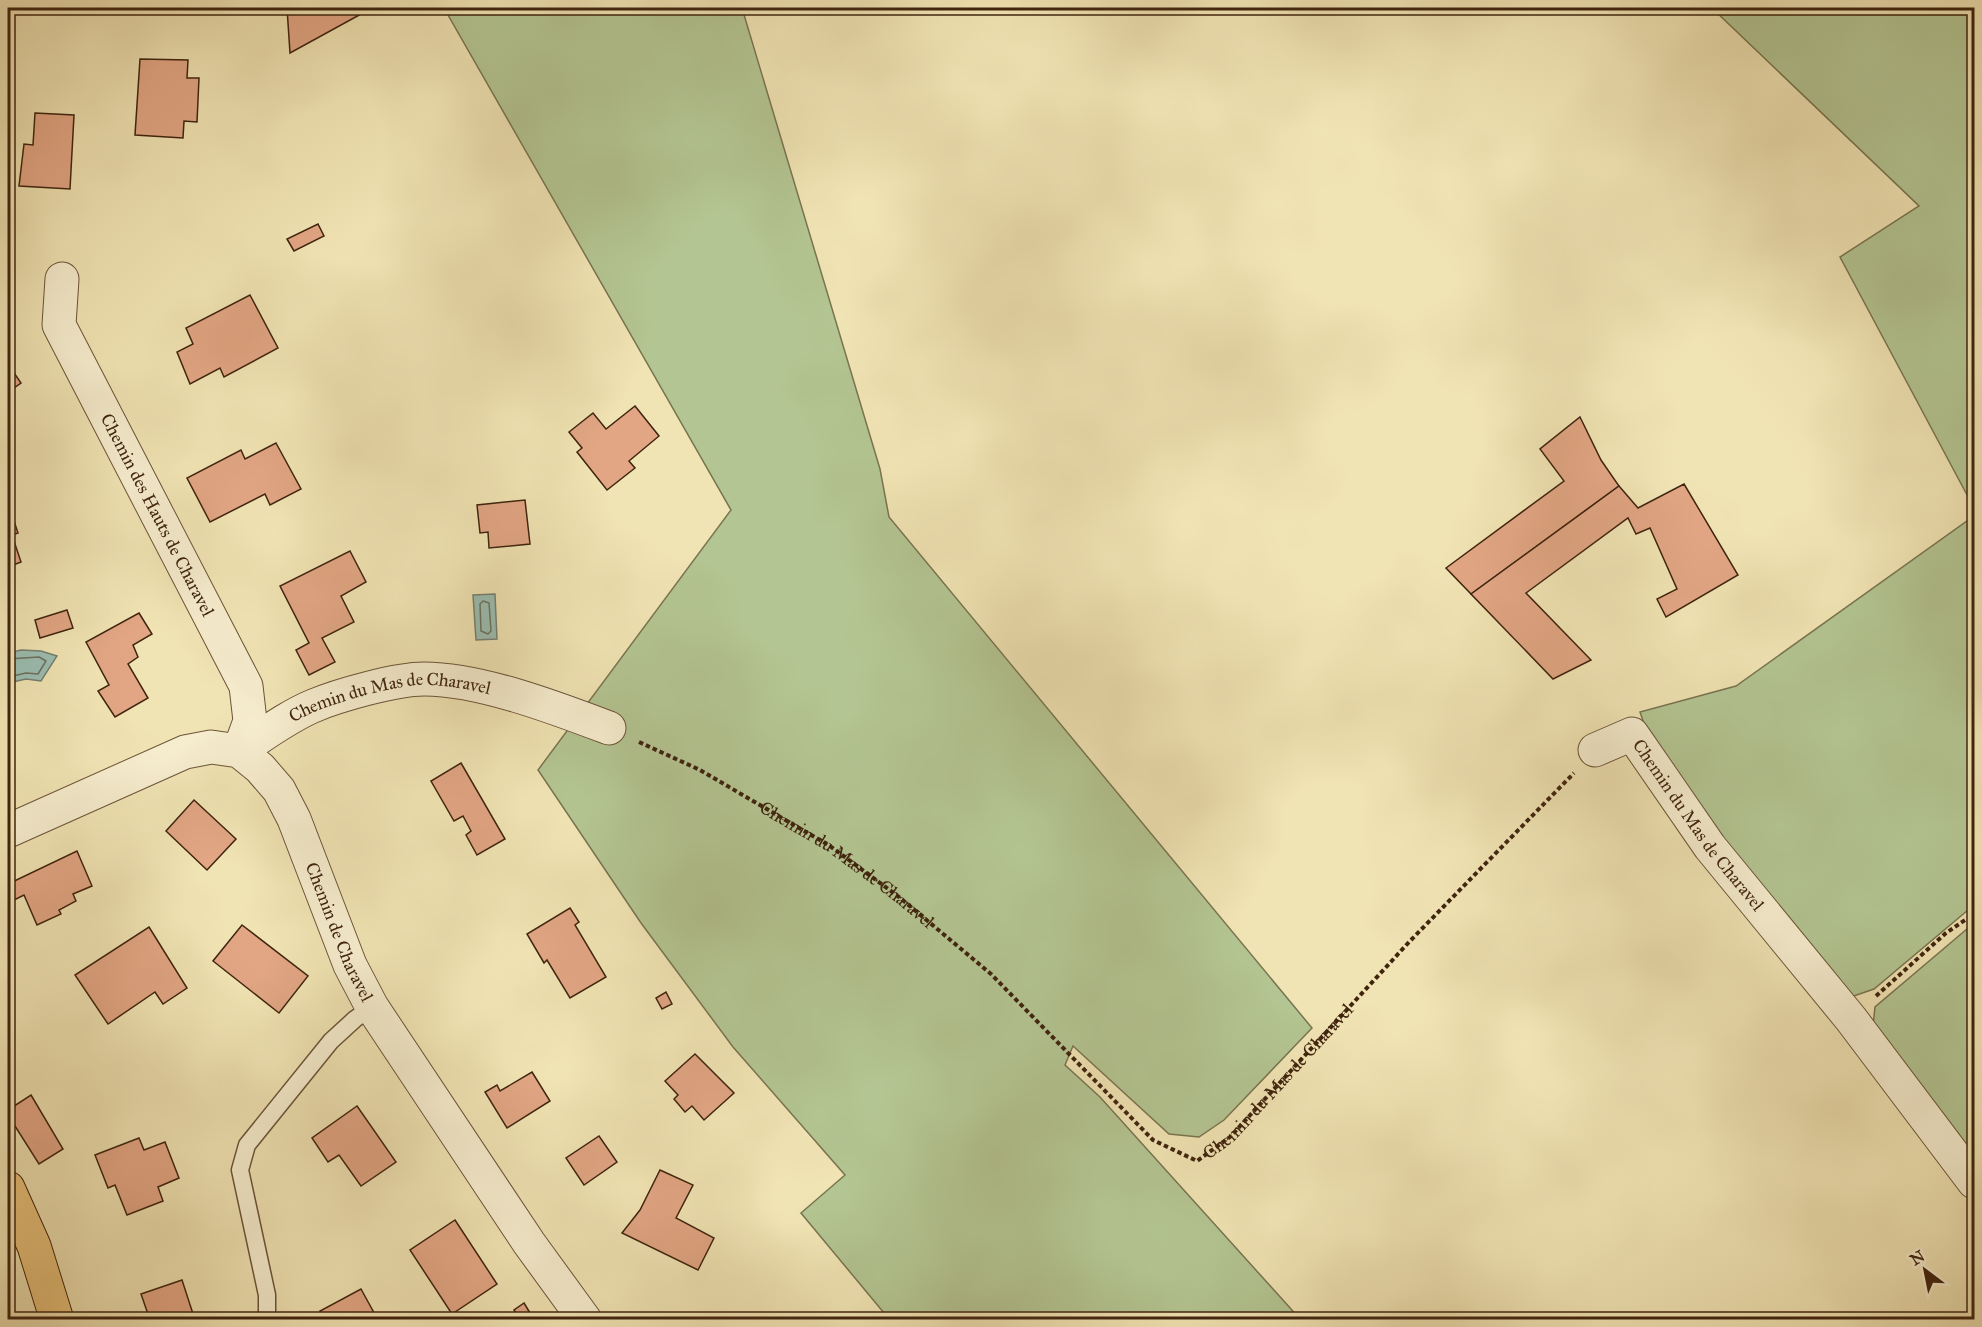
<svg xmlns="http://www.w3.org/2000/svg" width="1982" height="1327" viewBox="0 0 1982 1327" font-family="'IM FELL Great Primer',serif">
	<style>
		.green { fill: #b3c592; stroke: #797450; stroke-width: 1.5 }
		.water { fill: #9bbeb2; stroke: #768070; stroke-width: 1.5 }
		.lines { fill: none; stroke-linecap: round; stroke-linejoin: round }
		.shore { stroke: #6d7160; stroke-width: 1.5 }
		.building { fill: #e2a684; stroke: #3f240e; stroke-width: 1.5 }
		.lane-casing { stroke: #6c5438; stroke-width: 19 }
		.street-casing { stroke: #6c5438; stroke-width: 35 }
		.primary-casing { stroke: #3f240e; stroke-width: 35 }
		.path { stroke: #3f240e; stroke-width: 4; stroke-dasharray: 4.5 3; stroke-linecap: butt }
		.lane { stroke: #f6edce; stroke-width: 16 }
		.street { stroke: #f6edce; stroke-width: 33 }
		.primary { stroke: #e8c27a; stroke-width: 33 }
		.labels { text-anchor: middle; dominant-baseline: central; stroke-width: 4.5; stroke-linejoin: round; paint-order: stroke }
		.street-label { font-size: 18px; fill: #3f240e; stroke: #f6edce }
	</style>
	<rect width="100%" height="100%" fill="#f1e4b4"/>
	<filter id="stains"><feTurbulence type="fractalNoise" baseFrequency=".00333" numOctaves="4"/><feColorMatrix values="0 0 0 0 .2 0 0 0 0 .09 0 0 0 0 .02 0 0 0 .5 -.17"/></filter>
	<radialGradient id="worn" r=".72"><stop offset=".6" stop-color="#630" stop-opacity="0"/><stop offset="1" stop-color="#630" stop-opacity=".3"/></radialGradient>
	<g class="green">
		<polygon points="444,8 742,8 880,469 889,517 1312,1028 1224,1120 1199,1137 1169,1134 1073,1046 1065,1065 1100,1097 1300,1319 889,1319 801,1213 845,1175 733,1047 641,923 538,770 731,510"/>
		<polygon points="1712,8 1974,8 1974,508 1840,257 1919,206"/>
		<polygon points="1974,516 1974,905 1874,989 1851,997 1836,989 1652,747 1640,712 1736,686"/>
		<polygon points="1974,923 1974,1170 1872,1035 1875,1007"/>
	</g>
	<g class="water">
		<polygon points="495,594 497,639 476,640 473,595"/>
		<polygon points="21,650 41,651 57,656 41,681 26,679 8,683 8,653"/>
	</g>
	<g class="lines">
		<g class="shore">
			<polygon points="483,601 489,603 491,631 488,634 481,631 480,604"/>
			<polyline points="8,659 39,657 46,661 38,674 26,673 8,677"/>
		</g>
	</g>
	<g class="building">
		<polygon points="287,8 372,8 290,53"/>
		<polygon points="140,59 188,60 187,78 199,78 197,122 184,121 183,138 135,135"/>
		<polygon points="35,113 74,115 70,189 19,186 24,144 33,145"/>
		<polygon points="318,224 324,236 294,251 287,239"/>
		<polygon points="250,295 278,348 224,377 220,368 190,384 177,352 193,344 186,328"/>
		<polygon points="8,364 21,383 8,392"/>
		<polygon points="635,406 659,436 629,461 635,468 607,490 577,452 582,448 569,432 593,413 606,429"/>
		<polygon points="1580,417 1601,460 1619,486 1471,594 1446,568 1564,481 1540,449"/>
		<polygon points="276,443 301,489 270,505 265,494 210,522 187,478 241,450 245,459"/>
		<polygon points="1684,484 1738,575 1666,617 1657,599 1677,589 1650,528 1636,534 1628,518 1526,593 1591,660 1553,679 1471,594 1619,486 1638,508"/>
		<polygon points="525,500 530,544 489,548 488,532 480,533 477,505"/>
		<polygon points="8,503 18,533 12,535 21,562 8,567"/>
		<polygon points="350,551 366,582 341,596 354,622 322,638 335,662 309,675 296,650 309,643 280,586"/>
		<polygon points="67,610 73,628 40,638 35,620"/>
		<polygon points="139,613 152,634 133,645 138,657 128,664 148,698 115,717 98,691 109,685 86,642"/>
		<polygon points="461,763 505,839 477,855 466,835 471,831 463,816 454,821 431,781"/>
		<polygon points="194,800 236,839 207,870 166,831"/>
		<polygon points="77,851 92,886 73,894 76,901 59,910 61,914 37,925 24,895 8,903 8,884"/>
		<polygon points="570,908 579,922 575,925 606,977 570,998 547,960 544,963 527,934"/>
		<polygon points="242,925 308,976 279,1013 213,961"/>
		<polygon points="149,927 187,988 163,1004 155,992 108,1024 75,975"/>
		<polygon points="666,992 672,1004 662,1009 656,998"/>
		<polygon points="695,1054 734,1093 704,1120 692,1106 685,1112 674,1099 678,1095 665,1081"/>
		<polygon points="532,1072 550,1101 507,1128 485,1092 497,1085 500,1091"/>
		<polygon points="31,1095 63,1149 39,1164 8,1115 8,1110"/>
		<polygon points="357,1106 396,1162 361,1186 339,1155 328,1162 312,1138"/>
		<polygon points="599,1136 617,1162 584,1185 566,1158"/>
		<polygon points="139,1138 144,1150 165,1142 179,1178 158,1187 163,1201 127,1215 115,1185 108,1188 95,1155"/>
		<polygon points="660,1170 693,1185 676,1218 714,1238 698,1270 622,1233 640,1210"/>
		<polygon points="455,1220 497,1284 452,1314 410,1250"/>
		<polygon points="182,1280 195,1320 150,1320 141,1294"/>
		<polygon points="361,1289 378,1320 325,1320 320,1311"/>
		<polygon points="524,1303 533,1318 531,1320 520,1320 514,1310"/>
	</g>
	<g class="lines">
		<defs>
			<polyline id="lane" points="267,1320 267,1295 240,1170 247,1145 331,1041 355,1019 372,1007"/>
			<g id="street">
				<path id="s2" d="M62,279L59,325L246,686L250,721L239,751"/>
				<path id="s3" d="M1595,750L1632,734L1710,847L1851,1019L1974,1182"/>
				<path id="s4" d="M239,751C262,736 287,717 313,706C339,695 396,679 424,679C480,679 556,708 609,728"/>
				<path id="s5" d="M8,831L185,752L211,747L239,751L260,768L279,790L294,819L350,965L372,1007L529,1243L585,1320"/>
			</g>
			<polyline id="primary" points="8,1188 34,1246 57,1320"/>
		</defs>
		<use href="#lane" class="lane-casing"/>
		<use href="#street" class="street-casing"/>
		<use href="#primary" class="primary-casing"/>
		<g class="path">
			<path id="s1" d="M639,742L700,770L830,846L899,897L991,974L1153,1140L1197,1161L1230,1137L1410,941L1574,773"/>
			<polyline points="1876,996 1946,933 1974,914"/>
		</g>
		<use href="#lane" class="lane"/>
		<use href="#street" class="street"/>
		<use href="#primary" class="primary"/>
	</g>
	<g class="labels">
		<g class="street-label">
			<text stroke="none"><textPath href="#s2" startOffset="260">Chemin des Hauts de Charavel</textPath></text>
			<text stroke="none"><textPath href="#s4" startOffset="165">Chemin du Mas de Charavel</textPath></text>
			<text stroke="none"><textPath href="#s3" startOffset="153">Chemin du Mas de Charavel</textPath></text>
			<text stroke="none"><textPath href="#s1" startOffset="242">Chemin du Mas de Charavel</textPath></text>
			<text stroke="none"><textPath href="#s5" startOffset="459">Chemin de Charavel</textPath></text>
			<text stroke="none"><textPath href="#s1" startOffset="818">Chemin du Mas de Charavel</textPath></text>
		</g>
	</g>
	<rect width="1982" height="1327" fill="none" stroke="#f1e4b4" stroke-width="30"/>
	<rect x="9" y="9" width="1964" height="1309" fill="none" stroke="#3f240e" stroke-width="3"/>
	<rect x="15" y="15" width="1952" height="1297" fill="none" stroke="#3f240e" stroke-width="1.5"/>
	<g transform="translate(1925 1270) rotate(328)" stroke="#f6edce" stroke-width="4.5" paint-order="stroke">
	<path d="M0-4.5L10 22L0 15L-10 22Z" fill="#3f240e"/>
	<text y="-9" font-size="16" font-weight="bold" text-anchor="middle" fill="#3f240e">N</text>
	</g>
	<rect width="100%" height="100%" filter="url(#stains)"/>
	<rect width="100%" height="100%" fill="url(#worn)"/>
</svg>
